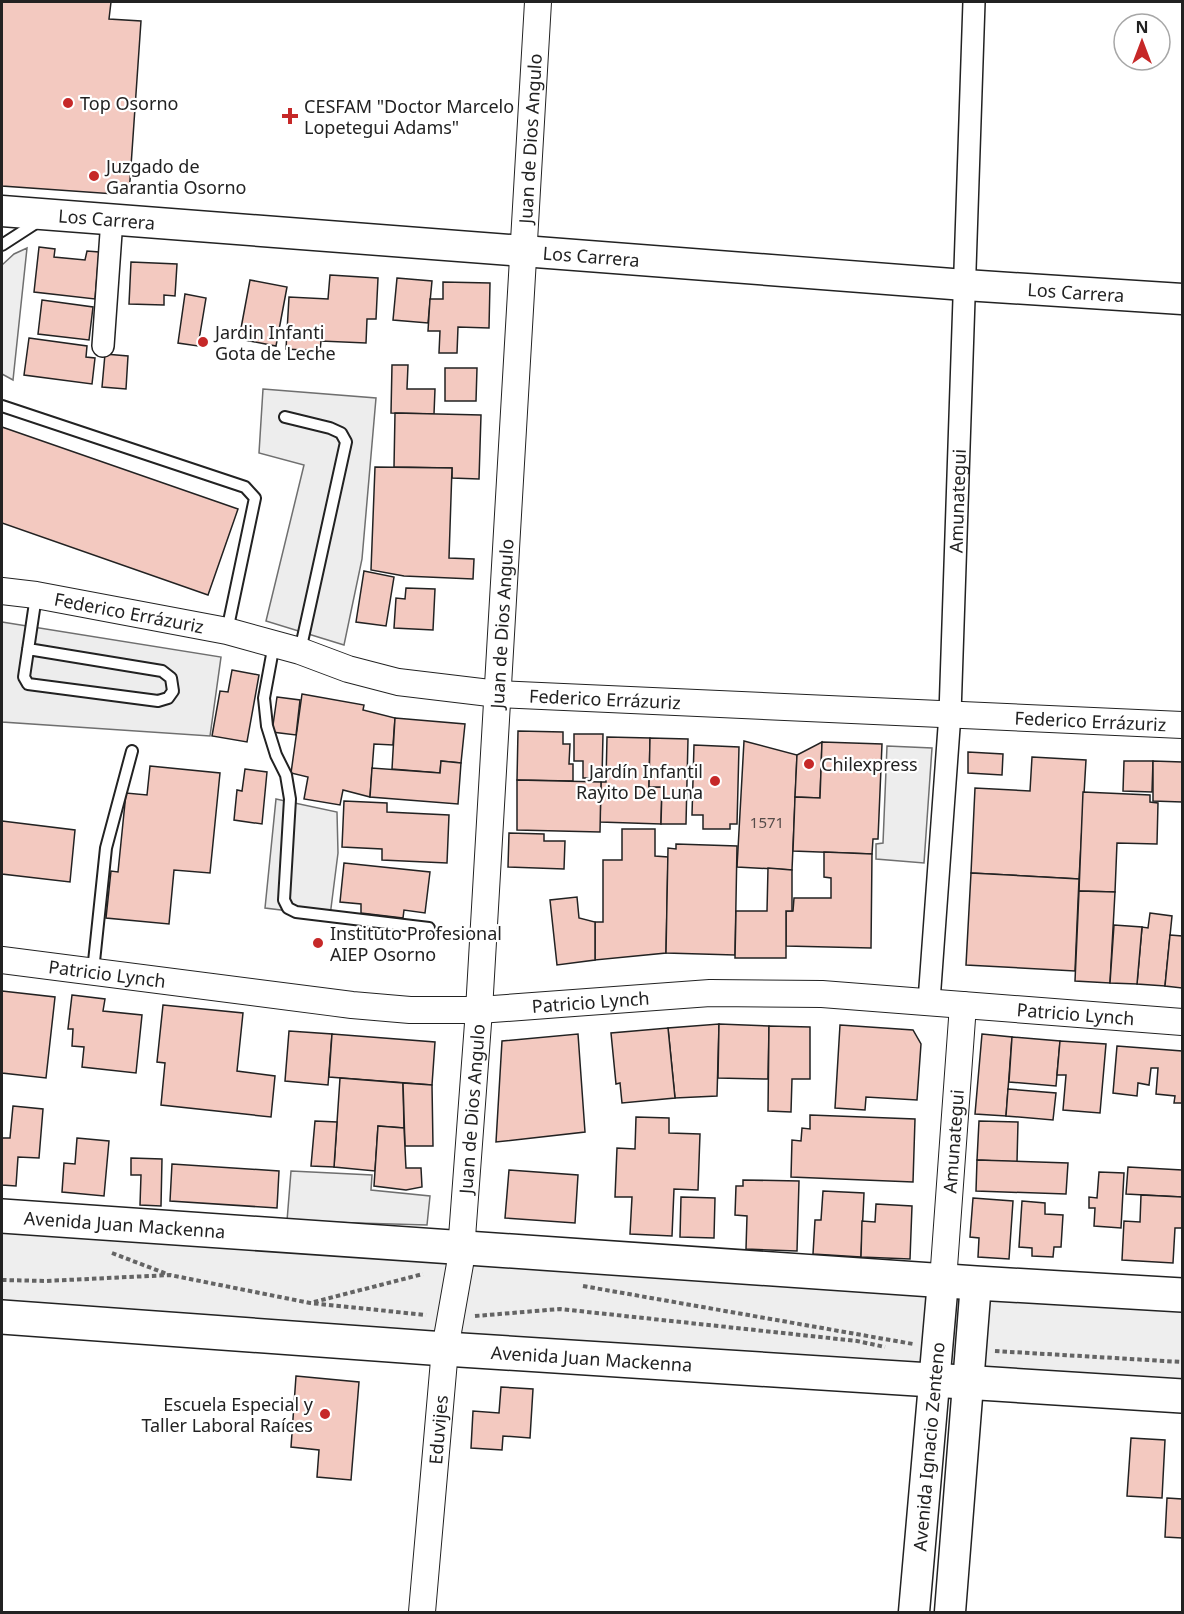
<svg xmlns="http://www.w3.org/2000/svg" width="1184" height="1614" viewBox="0 0 1184 1614" font-family="'Noto Sans',sans-serif">
	<style>
		.green { fill: #eee; stroke: #6f6f6f; stroke-width: 1.5 }
		.parking { fill: #ededed; stroke: #6f6f6f; stroke-width: 1.5 }
		.building { fill: #f3c9c0; stroke: #222; stroke-width: 1.5 }
		.lines { fill: none; stroke-linecap: round; stroke-linejoin: round }
		.service-casing { stroke: #222; stroke-width: 14 }
		.minor-casing { stroke: #222; stroke-width: 24 }
		.tertiary-casing { stroke: #222; stroke-width: 28 }
		.secondary-casing { stroke: #222; stroke-width: 33 }
		.primary-casing { stroke: #222; stroke-width: 36 }
		.path { stroke: #646464; stroke-width: 4; stroke-dasharray: 4.5 3; stroke-linecap: butt }
		.service { stroke: #fff; stroke-width: 10 }
		.minor { stroke: #fff; stroke-width: 21 }
		.tertiary { stroke: #fff; stroke-width: 26 }
		.secondary { stroke: #fff; stroke-width: 30 }
		.primary { stroke: #fff; stroke-width: 33 }
		.poi-dot { fill: #c62828; stroke: #fff; stroke-width: 2 }
		.labels { text-anchor: middle; dominant-baseline: central; stroke-width: 4.5; stroke-linejoin: round; paint-order: stroke }
		.number-label { font-size: 15px; fill: #564c4a }
		.poi-label { font-size: 18px; fill: #222; stroke: #fff; text-anchor: start }
		.street-label { font-size: 18px; fill: #222; stroke: #fff }
	</style>
	<rect width="100%" height="100%" fill="#fff"/>
	<g class="green">
		<polygon points="27,248 13,380 2,374 2,265 14,254"/>
		<polygon points="2,1222 1182,1303 1182,1390 2,1306"/>
	</g>
	<g class="parking">
		<polygon points="263,389 376,398 362,559 344,645 266,621 304,465 259,453"/>
		<polygon points="2,622 221,657 210,736 2,722"/>
		<polygon points="887,746 932,748 924,863 876,859 876,844 883,843"/>
		<polygon points="276,799 337,812 338,853 330,916 265,908"/>
		<polygon points="291,1171 372,1175 371,1190 430,1196 427,1225 287,1221"/>
	</g>
	<g class="building">
		<polygon points="2,2 111,2 109,19 141,21 129,195 2,186"/>
		<polygon points="39,247 55,249 54,257 85,260 87,251 99,252 95,299 34,292"/>
		<polygon points="131,262 177,264 175,296 164,295 164,305 129,304"/>
		<polygon points="330,275 378,278 376,319 367,319 366,343 321,341 320,351 286,349 289,297 328,299"/>
		<polygon points="397,278 432,281 428,323 393,320"/>
		<polygon points="250,280 287,287 276,346 239,339"/>
		<polygon points="443,282 490,283 489,328 458,327 457,353 439,353 440,331 428,331 430,299 443,299"/>
		<polygon points="185,294 206,298 198,346 178,343"/>
		<polygon points="42,300 93,307 89,340 38,334"/>
		<polygon points="29,338 87,346 86,357 95,358 92,384 24,375"/>
		<polygon points="105,354 128,356 126,389 102,387"/>
		<polygon points="392,365 408,365 407,389 435,389 434,414 391,413"/>
		<polygon points="445,368 477,368 476,401 445,401"/>
		<polygon points="395,413 481,415 479,479 452,478 452,468 394,467"/>
		<polygon points="2,427 238,509 208,595 2,523"/>
		<polygon points="375,467 452,468 449,558 474,559 473,579 404,576 371,570"/>
		<polygon points="364,571 394,577 386,626 356,622"/>
		<polygon points="406,588 435,589 433,630 394,628 396,598 405,599"/>
		<polygon points="232,670 259,675 247,742 212,736 220,691 228,692"/>
		<polygon points="302,694 364,705 363,710 395,718 393,745 374,744 370,797 343,790 340,805 304,799 308,777 291,773"/>
		<polygon points="277,697 300,700 296,735 272,732"/>
		<polygon points="395,718 465,724 461,763 441,761 440,773 392,769"/>
		<polygon points="518,731 563,732 563,744 570,744 569,764 573,764 573,781 517,780"/>
		<polygon points="574,734 603,734 602,778 583,778 583,761 574,761"/>
		<polygon points="607,737 650,738 649,787 662,787 661,824 600,822 601,782 606,782"/>
		<polygon points="650,738 688,739 686,824 661,824 662,787 649,787"/>
		<polygon points="744,741 797,755 792,870 737,867"/>
		<polygon points="822,742 820,798 795,797 797,755"/>
		<polygon points="822,742 882,744 878,839 873,839 872,854 793,851 795,797 820,798"/>
		<polygon points="694,745 739,747 737,824 730,824 730,829 703,829 703,815 692,815"/>
		<polygon points="968,752 1003,754 1002,775 968,773"/>
		<polygon points="1032,757 1086,760 1079,879 971,873 975,788 1030,791"/>
		<polygon points="441,761 461,763 458,804 370,797 372,768 440,773"/>
		<polygon points="1124,761 1153,761 1152,792 1123,791"/>
		<polygon points="1153,761 1182,762 1182,802 1153,801"/>
		<polygon points="150,766 220,773 210,873 174,870 169,924 106,918 111,871 118,872 126,793 147,795"/>
		<polygon points="245,769 267,772 262,824 234,820 237,790 242,791"/>
		<polygon points="517,780 601,782 600,832 517,830"/>
		<polygon points="1083,792 1150,795 1150,802 1158,803 1157,844 1117,843 1115,892 1079,891"/>
		<polygon points="344,801 387,803 387,812 449,815 447,863 382,860 382,849 342,847"/>
		<polygon points="2,821 75,830 70,882 2,874"/>
		<polygon points="622,829 655,829 655,856 668,857 666,953 595,960 595,922 603,922 603,860 622,860"/>
		<polygon points="509,833 544,834 544,841 565,841 564,869 508,867"/>
		<polygon points="676,844 737,846 735,955 666,953 668,848 676,849"/>
		<polygon points="824,852 872,854 871,948 786,946 786,911 793,911 794,898 831,898 831,878 824,877"/>
		<polygon points="344,863 430,872 425,913 404,910 403,918 361,913 361,904 340,902"/>
		<polygon points="768,868 792,870 792,911 786,911 786,958 735,958 736,911 767,911"/>
		<polygon points="971,873 1079,879 1075,971 966,965"/>
		<polygon points="1079,891 1115,892 1110,983 1075,981"/>
		<polygon points="577,897 579,918 595,922 595,960 557,965 550,900"/>
		<polygon points="1150,913 1172,916 1165,986 1137,984 1142,927 1148,928"/>
		<polygon points="1114,925 1142,927 1137,984 1110,983"/>
		<polygon points="1170,935 1182,936 1182,988 1165,986"/>
		<polygon points="2,991 55,997 46,1078 2,1073"/>
		<polygon points="72,995 105,999 103,1011 142,1015 136,1073 82,1067 84,1047 72,1046 73,1029 68,1029"/>
		<polygon points="163,1005 243,1013 237,1071 275,1076 271,1117 161,1105 165,1063 157,1062"/>
		<polygon points="719,1024 717,1096 675,1098 668,1028"/>
		<polygon points="719,1024 769,1026 768,1079 718,1078"/>
		<polygon points="840,1025 913,1030 921,1044 917,1100 866,1097 865,1110 835,1108"/>
		<polygon points="769,1026 810,1027 810,1079 792,1079 791,1112 768,1111"/>
		<polygon points="668,1028 675,1098 622,1103 620,1083 616,1084 611,1033"/>
		<polygon points="289,1031 332,1034 328,1085 285,1081"/>
		<polygon points="332,1034 435,1042 432,1085 329,1077"/>
		<polygon points="578,1034 585,1132 496,1142 502,1041"/>
		<polygon points="982,1034 1012,1037 1006,1116 975,1114"/>
		<polygon points="1012,1037 1060,1041 1056,1086 1009,1082"/>
		<polygon points="1060,1041 1106,1044 1100,1113 1063,1110 1066,1075 1057,1075"/>
		<polygon points="1117,1046 1182,1051 1182,1103 1174,1103 1175,1096 1156,1094 1158,1068 1151,1068 1149,1085 1138,1083 1137,1096 1113,1093"/>
		<polygon points="340,1078 403,1083 404,1128 378,1126 375,1171 334,1167"/>
		<polygon points="403,1083 432,1085 433,1146 405,1146"/>
		<polygon points="1008,1089 1056,1093 1053,1120 1006,1116"/>
		<polygon points="13,1106 43,1109 39,1158 18,1157 16,1186 2,1185 2,1138 10,1138"/>
		<polygon points="810,1115 915,1119 913,1182 791,1177 792,1140 801,1141 802,1128 810,1129"/>
		<polygon points="636,1117 669,1118 669,1133 700,1134 698,1190 674,1189 672,1236 630,1234 632,1197 615,1197 617,1148 635,1149"/>
		<polygon points="315,1121 337,1122 334,1167 311,1166"/>
		<polygon points="979,1121 1018,1122 1017,1162 977,1160"/>
		<polygon points="378,1126 404,1128 406,1168 421,1168 422,1187 406,1190 374,1186"/>
		<polygon points="77,1138 109,1141 104,1196 62,1192 64,1163 75,1164"/>
		<polygon points="131,1158 162,1159 161,1206 140,1205 141,1175 131,1175"/>
		<polygon points="977,1160 1068,1163 1066,1194 976,1191"/>
		<polygon points="172,1164 279,1171 277,1208 170,1201"/>
		<polygon points="1128,1167 1182,1170 1182,1197 1126,1194"/>
		<polygon points="509,1170 578,1175 575,1223 505,1218"/>
		<polygon points="1099,1172 1124,1173 1121,1228 1094,1226 1095,1208 1089,1208 1089,1197 1097,1198"/>
		<polygon points="743,1180 799,1181 797,1251 746,1249 747,1216 735,1215 736,1186 743,1186"/>
		<polygon points="823,1191 864,1193 861,1257 813,1254 815,1220 821,1220"/>
		<polygon points="1141,1195 1182,1197 1182,1228 1175,1228 1173,1263 1122,1260 1124,1221 1140,1222"/>
		<polygon points="681,1197 715,1198 714,1238 680,1237"/>
		<polygon points="973,1198 1013,1201 1009,1259 978,1257 979,1238 970,1237"/>
		<polygon points="1022,1201 1045,1203 1045,1214 1063,1215 1061,1247 1054,1247 1053,1257 1032,1256 1032,1248 1019,1247"/>
		<polygon points="876,1204 912,1206 910,1259 861,1257 862,1221 875,1222"/>
		<polygon points="296,1376 359,1382 351,1480 317,1477 319,1450 291,1447"/>
		<polygon points="501,1387 533,1389 530,1438 503,1436 502,1450 471,1448 473,1411 499,1413"/>
		<polygon points="1131,1438 1165,1440 1162,1498 1127,1496"/>
		<polygon points="1167,1498 1182,1499 1182,1538 1165,1537"/>
	</g>
	<g class="lines">
		<defs>
			<g id="service">
				<polyline points="2,245 39,221"/>
				<polyline points="2,406 245,487 255,498 227,631"/>
				<polyline points="285,417 330,428 341,433 346,442 300,651"/>
				<polyline points="274,644 264,698 267,726 276,755 286,775 290,799 284,900 288,908 296,912 429,928"/>
				<polyline points="28,649 162,671 171,678 173,691 168,698 158,701 28,684 24,677 36,596"/>
				<polyline points="93,971 106,848 132,751"/>
			</g>
			<g id="minor">
				<polyline points="103,346 112,219"/>
				<path id="s1" d="M929,1001L950,714L974,2"/>
			</g>
			<g id="tertiary">
				<path id="s2" d="M2,591L36,595L227,631L300,651L348,669L398,682L498,694L1182,725"/>
				<path id="s3" d="M2,960L352,1005L410,1010H479L710,993L822,994L1182,1022"/>
				<path id="s4" d="M943,1281L963,1005"/>
				<path id="s5" d="M422,1612L445,1349L460,1264L479,1010L538,2"/>
			</g>
			<g id="secondary">
				<path id="s6" d="M2,211L965,285L1182,299"/>
				<path id="s7" d="M914,1612L943,1281"/>
				<polyline points="950,1612 976,1283"/>
			</g>
			<g id="primary">
				<path id="s8" d="M2,1216L976,1283L1182,1295"/>
				<path id="s9" d="M2,1317L445,1349L1182,1396"/>
			</g>
		</defs>
		<use href="#service" class="service-casing"/>
		<use href="#minor" class="minor-casing"/>
		<use href="#tertiary" class="tertiary-casing"/>
		<use href="#secondary" class="secondary-casing"/>
		<use href="#primary" class="primary-casing"/>
		<g class="path">
			<polyline points="112,1253 167,1274"/>
			<polyline points="2,1280 46,1281 170,1275 310,1303 426,1315"/>
			<polyline points="583,1286 913,1344"/>
			<polyline points="314,1302 423,1274"/>
			<polyline points="475,1316 560,1309 857,1341 885,1347"/>
			<polyline points="995,1351 1182,1362"/>
		</g>
		<use href="#service" class="service"/>
		<use href="#minor" class="minor"/>
		<use href="#tertiary" class="tertiary"/>
		<use href="#secondary" class="secondary"/>
		<use href="#primary" class="primary"/>
	</g>
	<g class="poi-dot">
		<circle cx="68" cy="103" r="6"/>
		<path d="M287 107h6v6h6v6h-6v6h-6v-6h-6v-6h6z"/>
		<circle cx="94" cy="176" r="6"/>
		<circle cx="203" cy="342" r="6"/>
		<circle cx="809" cy="764" r="6"/>
		<circle cx="715" cy="781" r="6"/>
		<circle cx="318" cy="943" r="6"/>
		<circle cx="325" cy="1414" r="6"/>
	</g>
	<g class="labels">
		<g class="number-label">
			<text x="767" y="822">1571</text>
		</g>
		<g class="poi-label">
			<text x="80" y="103">Top Osorno</text>
			<text x="304" y="106">CESFAM "Doctor Marcelo<tspan x="304" dy="21">Lopetegui Adams"</tspan></text>
			<text x="106" y="166">Juzgado de<tspan x="106" dy="21">Garantia Osorno</tspan></text>
			<text x="215" y="332">Jardin Infanti<tspan x="215" dy="21">Gota de Leche</tspan></text>
			<text x="821" y="764">Chilexpress</text>
			<text x="703" y="771" text-anchor="end">Jardín Infantil<tspan x="703" dy="21">Rayito De Luna</tspan></text>
			<text x="330" y="933">Instituto Profesional<tspan x="330" dy="21">AIEP Osorno</tspan></text>
			<text x="313" y="1404" text-anchor="end">Escuela Especial y<tspan x="313" dy="21">Taller Laboral Raíces</tspan></text>
		</g>
		<g class="street-label">
			<text stroke="none"><textPath href="#s5" startOffset="1478">Juan de Dios Angulo</textPath></text>
			<text stroke="none"><textPath href="#s6" startOffset="105">Los Carrera</textPath></text>
			<text stroke="none"><textPath href="#s6" startOffset="591">Los Carrera</textPath></text>
			<text stroke="none"><textPath href="#s6" startOffset="1077">Los Carrera</textPath></text>
			<text stroke="none"><textPath href="#s1" startOffset="501">Amunategui</textPath></text>
			<text stroke="none"><textPath href="#s2" startOffset="129">Federico Errázuriz</textPath></text>
			<text stroke="none"><textPath href="#s5" startOffset="992">Juan de Dios Angulo</textPath></text>
			<text stroke="none"><textPath href="#s2" startOffset="615">Federico Errázuriz</textPath></text>
			<text stroke="none"><textPath href="#s2" startOffset="1101">Federico Errázuriz</textPath></text>
			<text stroke="none"><textPath href="#s3" startOffset="106">Patricio Lynch</textPath></text>
			<text stroke="none"><textPath href="#s3" startOffset="592">Patricio Lynch</textPath></text>
			<text stroke="none"><textPath href="#s3" startOffset="1078">Patricio Lynch</textPath></text>
			<text stroke="none"><textPath href="#s5" startOffset="506">Juan de Dios Angulo</textPath></text>
			<text stroke="none"><textPath href="#s4" startOffset="140">Amunategui</textPath></text>
			<text stroke="none"><textPath href="#s8" startOffset="123">Avenida Juan Mackenna</textPath></text>
			<text stroke="none"><textPath href="#s9" startOffset="591">Avenida Juan Mackenna</textPath></text>
			<text stroke="none"><textPath href="#s5" startOffset="183">Eduvijes</textPath></text>
			<text stroke="none"><textPath href="#s7" startOffset="166">Avenida Ignacio Zenteno</textPath></text>
		</g>
	</g>
	<rect width="1184" height="1614" fill="none" stroke="#222222" stroke-width="6"/>
	<g transform="translate(1142 42)"><circle r="28" fill="#ffffff" stroke="#a7a7a7" stroke-width="1.5"/>
	<path d="M0-4.5L10 22L0 15L-10 22Z" fill="#c62828"/>
	<text y="-9" font-size="16" font-weight="bold" text-anchor="middle" fill="#222222">N</text>
	</g>
</svg>
